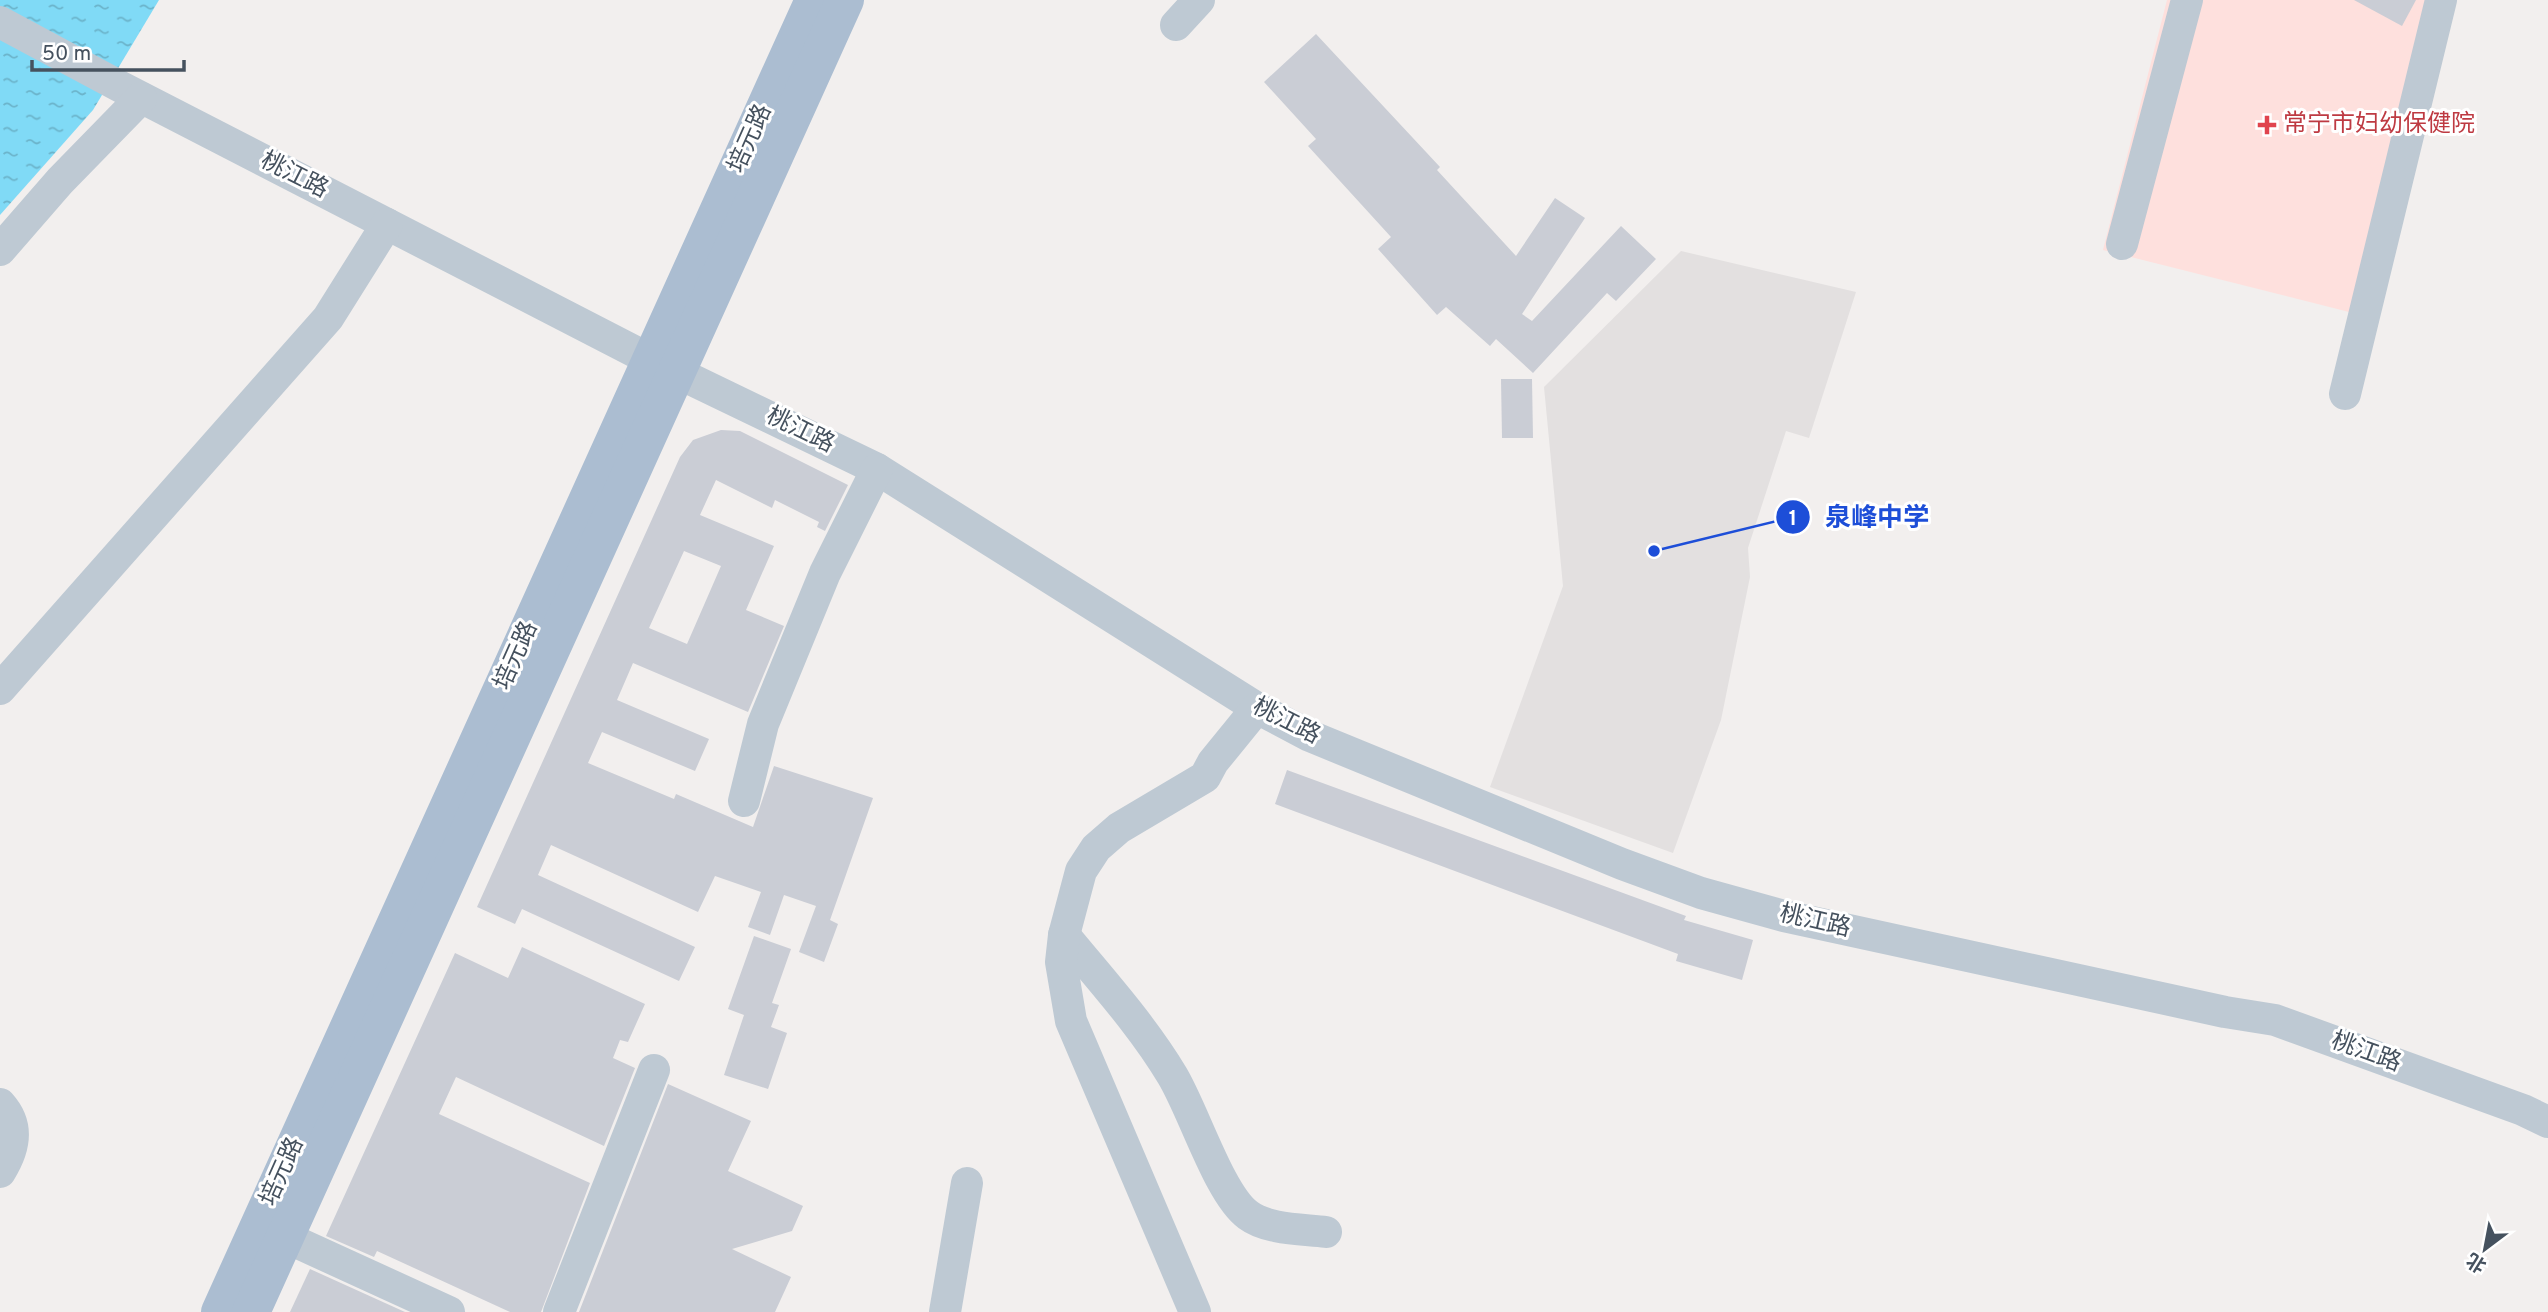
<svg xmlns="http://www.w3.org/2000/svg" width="2548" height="1312" viewBox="0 0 2548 1312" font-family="Overpass,'Noto Sans SC',sans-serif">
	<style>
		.education { fill: #e3e0e0 }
		.medical { fill: #fee0dd }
		.water { fill: url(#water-ripples) }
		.building { fill: #cacdd5; fill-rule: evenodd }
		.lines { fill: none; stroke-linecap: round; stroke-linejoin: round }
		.minor { stroke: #bec9d3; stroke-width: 32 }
		.major { stroke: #abbdd1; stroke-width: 38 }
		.health-dot { fill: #e0444e; stroke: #fff; stroke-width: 2.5 }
		.labels { text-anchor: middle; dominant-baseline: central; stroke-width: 6; stroke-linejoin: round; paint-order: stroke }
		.health-label { font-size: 24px; fill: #be3a42; stroke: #fff; text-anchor: start }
		.street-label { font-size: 24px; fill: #45515e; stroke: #fff }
		.leader { fill: none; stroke: #1d4ed8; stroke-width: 2.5 }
		.callout-dot { fill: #1d4ed8; stroke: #fff; stroke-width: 2.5 }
		.mark-label { font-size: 21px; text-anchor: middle; font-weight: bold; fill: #fff }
		.callout-label { font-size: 26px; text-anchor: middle; font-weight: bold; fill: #1d4ed8; stroke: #fff; stroke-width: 6; stroke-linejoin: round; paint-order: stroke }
	</style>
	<defs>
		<pattern id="water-ripples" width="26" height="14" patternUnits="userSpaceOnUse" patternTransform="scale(1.75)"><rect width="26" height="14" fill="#80daf6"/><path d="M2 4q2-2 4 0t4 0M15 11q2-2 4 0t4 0" fill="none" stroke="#6bb3ca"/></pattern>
	</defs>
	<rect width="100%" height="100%" fill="#f2efee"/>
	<polygon class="education" points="1681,251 1856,292 1809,438 1786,431 1748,548 1750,577 1721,720 1673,853 1490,787 1563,586 1544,387"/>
	<polygon class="medical" points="2167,0 2430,0 2353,313 2103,250"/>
	<polygon class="water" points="0,0 159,0 93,110 0,215"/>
	<g class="building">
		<polygon points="2354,0 2416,0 2402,26"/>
		<polygon points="1316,34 1440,167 1437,170 1516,256 1555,198 1585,218 1522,314 1532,321 1621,226 1656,259 1616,301 1607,293 1533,373 1496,339 1490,346 1446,307 1437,315 1378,249 1391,237 1308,146 1316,139 1264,82"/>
		<polygon points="1501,379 1532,379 1533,438 1502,438"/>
		<path d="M721,430L740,431L848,485L825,531L817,527L819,522L775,500L772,508L716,480L700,515L774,546L746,610L784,626L748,712L633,663L617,700L709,739L695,771L602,732L588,763L674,799L676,794L753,827L774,766L873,798L830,920L838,924L824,962L799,952L816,906L784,895L770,935L748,927L761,892L715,876L698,912L551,845L538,875L695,947L679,981L522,909L515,924L477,907L680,457L693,440ZM684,551L721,566L687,644L649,628Z"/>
		<polygon points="1287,770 1686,916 1684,920 1753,940 1742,980 1676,961 1678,954 1275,804"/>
		<polygon points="754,936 791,949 772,1003 779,1005 771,1027 787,1033 768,1089 724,1075 744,1015 728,1009"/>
		<polygon points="522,947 645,1004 628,1042 620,1040 613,1058 635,1068 604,1146 456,1077 439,1114 590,1183 541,1312 510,1312 377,1251 374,1257 326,1236 455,953 508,978"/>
		<polygon points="668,1084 751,1121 728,1171 803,1206 792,1231 732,1249 791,1277 775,1312 579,1312"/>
		<polygon points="310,1269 405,1312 290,1312"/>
	</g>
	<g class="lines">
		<g class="minor">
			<polyline points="0,22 121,87 651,360 877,469 1257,708 1310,736 1622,864 1701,893 1784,916 2225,1012 2275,1020 2523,1110 2548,1122"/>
			<polyline points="1176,25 1199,0"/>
			<polyline points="2122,244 2187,0"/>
			<polyline points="0,250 60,181 141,98"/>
			<polyline points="2345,394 2441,0"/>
			<polyline points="0,689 328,318 387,224"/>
			<polyline points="744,801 763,724 825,573 877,469"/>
			<path d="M1064,935C1101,980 1142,1025 1172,1075C1193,1109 1219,1194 1248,1215C1268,1230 1303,1229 1326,1232"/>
			<path d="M0,1104C19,1125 15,1148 0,1172"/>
			<polyline points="285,1237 449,1312"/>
			<polyline points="559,1312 654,1070"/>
			<polyline points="945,1312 967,1183"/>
			<polyline points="1195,1312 1071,1021 1061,962 1064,935 1081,871 1096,848 1119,828 1205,777 1213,762 1257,708"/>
		</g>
		<g class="major">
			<polyline points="220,1312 814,0"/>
			<polyline points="251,1312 845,0"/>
		</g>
	</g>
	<path class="health-dot" d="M2263.5 114.5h7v7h7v7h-7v7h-7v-7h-7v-7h7z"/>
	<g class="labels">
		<g class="health-label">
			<text x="2283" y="125">常宁市妇幼保健院</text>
		</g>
		<g class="street-label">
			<text transform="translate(751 139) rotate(-66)">培元路</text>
			<text transform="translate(294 176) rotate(27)">桃江路</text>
			<text transform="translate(800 431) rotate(26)">桃江路</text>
			<text transform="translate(517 656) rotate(-66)">培元路</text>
			<text transform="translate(1286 722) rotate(27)">桃江路</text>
			<text transform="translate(1815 922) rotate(13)">桃江路</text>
			<text transform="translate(2366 1053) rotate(20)">桃江路</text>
			<text transform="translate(283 1172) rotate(-66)">培元路</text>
		</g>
	</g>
	<path class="leader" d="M1654 551L1793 517"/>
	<g class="callout-dot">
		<circle cx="1654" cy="551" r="7"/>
		<circle cx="1793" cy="517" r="18"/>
	</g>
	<g class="mark-label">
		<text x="1793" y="525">1</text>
	</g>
	<g class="callout-label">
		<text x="1877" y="526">泉峰中学</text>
	</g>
	<g transform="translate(2485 1249) rotate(212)" stroke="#ffffff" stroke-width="5" paint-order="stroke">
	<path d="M0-5L12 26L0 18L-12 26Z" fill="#45515e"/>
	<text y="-10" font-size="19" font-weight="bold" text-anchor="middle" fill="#45515e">北</text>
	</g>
	<path d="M32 60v10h152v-10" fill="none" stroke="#45515e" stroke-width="3.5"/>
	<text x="42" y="60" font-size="21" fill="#45515e" stroke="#ffffff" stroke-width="5" paint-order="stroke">50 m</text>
</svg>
